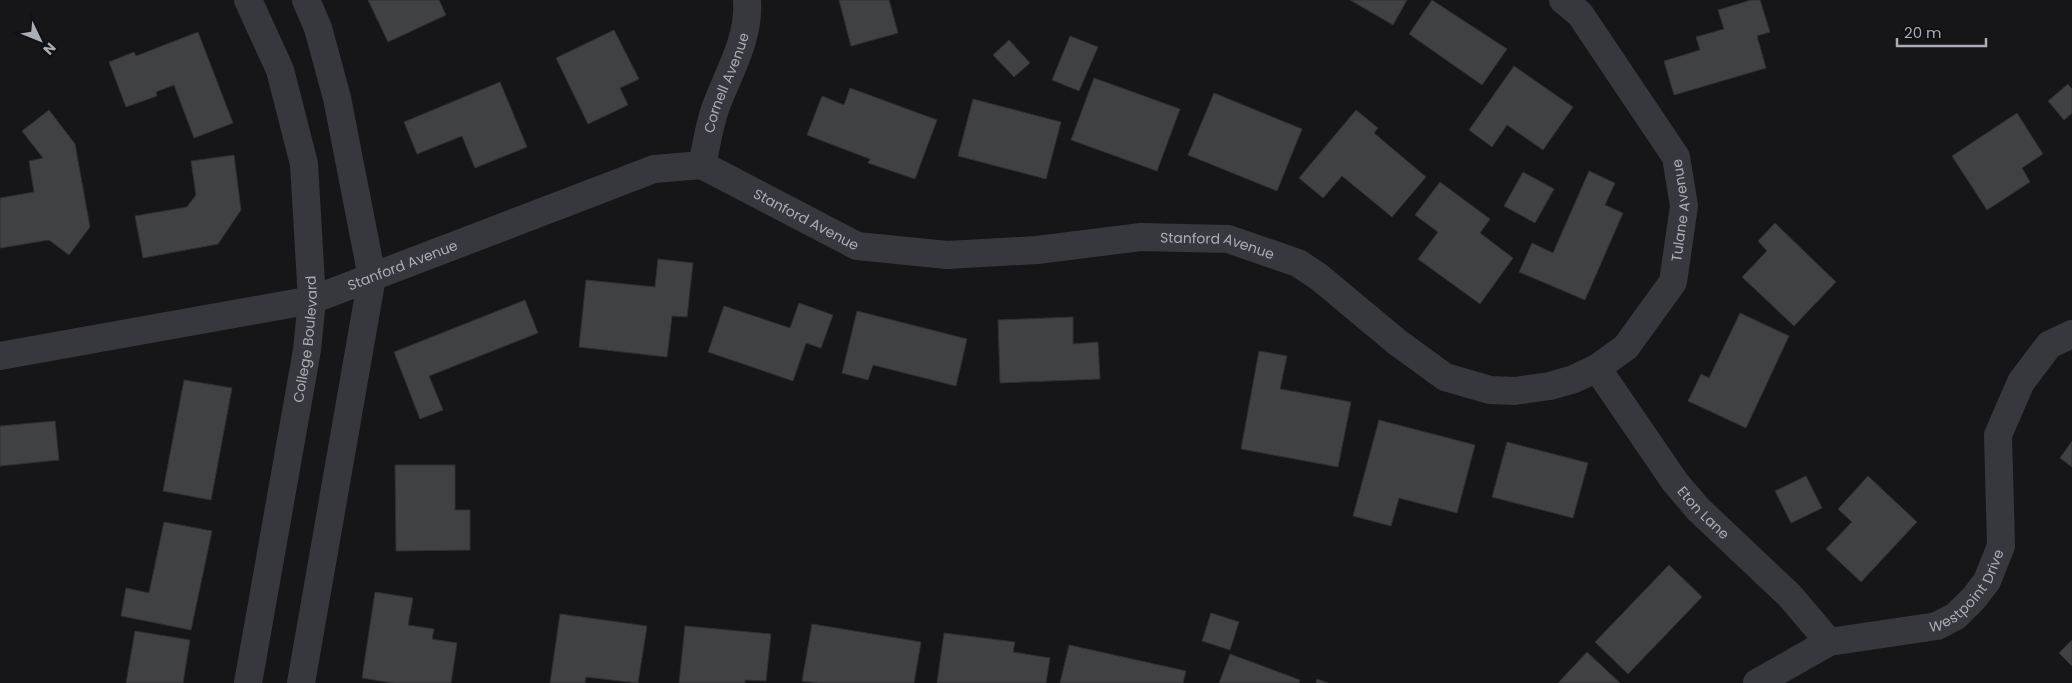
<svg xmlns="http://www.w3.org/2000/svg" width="2072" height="683" viewBox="0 0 2072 683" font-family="Poppins,sans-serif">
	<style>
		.building { fill: #404145; stroke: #303034 }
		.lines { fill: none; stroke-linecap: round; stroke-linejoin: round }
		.minor { stroke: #37383d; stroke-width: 28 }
		.labels { text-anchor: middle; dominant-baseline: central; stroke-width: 4; stroke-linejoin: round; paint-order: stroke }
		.street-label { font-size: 14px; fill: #a8adb8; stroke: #111113 }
	</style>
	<rect width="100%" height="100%" fill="#161618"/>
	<g class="building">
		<polygon points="368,0 439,0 446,15 388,42"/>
		<polygon points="839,0 889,0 898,33 851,46"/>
		<polygon points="1350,0 1407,0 1393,25"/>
		<polygon points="1432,0 1507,49 1482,85 1409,34"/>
		<polygon points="1751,0 1760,0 1770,32 1757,36 1766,68 1674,95 1664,61 1700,50 1696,37 1724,29 1718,10"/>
		<polygon points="614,30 639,79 620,88 628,105 588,124 556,58"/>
		<polygon points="198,32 233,123 194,138 174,85 156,92 157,96 126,107 109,62 134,52 136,56"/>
		<polygon points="1070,36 1098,47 1079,91 1052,80"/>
		<polygon points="1009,40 1030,63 1014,77 993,55"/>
		<polygon points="1514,66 1573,107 1543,150 1507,125 1492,147 1469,130"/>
		<polygon points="1094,78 1180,109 1157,171 1071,140"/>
		<polygon points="500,82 527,147 475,168 462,136 417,154 404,122"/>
		<polygon points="2068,84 2072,89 2072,113 2064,120 2048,101"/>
		<polygon points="850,88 937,120 915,179 868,163 870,159 807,135 822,96 844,105"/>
		<polygon points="1214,93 1302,129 1277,191 1188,155"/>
		<polygon points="973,99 1061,122 1046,179 958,156"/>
		<polygon points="49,110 75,144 90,227 69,255 49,240 0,248 0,198 34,192 29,161 43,158 22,131"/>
		<polygon points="1356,110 1378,128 1374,133 1426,177 1392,217 1342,176 1323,198 1299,178"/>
		<polygon points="2017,113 2043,154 2022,168 2030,182 1987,210 1952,156"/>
		<polygon points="234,155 241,210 218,244 143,258 135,216 187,207 196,195 191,161"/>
		<polygon points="1589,171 1615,183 1605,205 1623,213 1585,300 1519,272 1532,243 1553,253"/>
		<polygon points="1523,172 1554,189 1535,223 1504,206"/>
		<polygon points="1440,182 1490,219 1480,233 1513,258 1480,304 1418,259 1438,232 1415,215"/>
		<polygon points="1775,223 1836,282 1794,326 1742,277 1767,251 1758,241"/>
		<polygon points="658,259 693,263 687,317 672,316 667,357 579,347 586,280 655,287"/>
		<polygon points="525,300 538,333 429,376 443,410 420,419 394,352"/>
		<polygon points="799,303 833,315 821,348 806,343 793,381 708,352 724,306 790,328"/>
		<polygon points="857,311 967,339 956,386 873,365 868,380 842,373"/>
		<polygon points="1740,313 1789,336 1746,428 1688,401 1701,374 1709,378"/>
		<polygon points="1073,317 1073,344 1098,342 1100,379 1000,383 998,320"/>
		<polygon points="1259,351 1287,356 1280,389 1351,402 1338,467 1241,449"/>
		<polygon points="184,380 232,388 211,500 163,491"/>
		<polygon points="1379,420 1475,445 1457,513 1399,498 1391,526 1353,516"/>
		<polygon points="55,421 59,460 0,466 0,426"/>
		<polygon points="2072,441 2072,467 2060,458"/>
		<polygon points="1507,442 1588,463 1573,518 1492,497"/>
		<polygon points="395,465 455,465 455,510 470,510 470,550 396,551"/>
		<polygon points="1806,476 1822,508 1791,523 1775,491"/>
		<polygon points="1868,476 1917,522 1861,582 1826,549 1852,522 1838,509"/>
		<polygon points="164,522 212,531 191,630 121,616 126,588 149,593"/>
		<polygon points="1669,565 1702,597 1628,674 1595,642"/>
		<polygon points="375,592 413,598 408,625 434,629 432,639 457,643 451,683 393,683 362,678"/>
		<polygon points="1211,613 1239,622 1230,650 1202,641"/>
		<polygon points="560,614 647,626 638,683 586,677 585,683 550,683"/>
		<polygon points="812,624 921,642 914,683 818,683 802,681"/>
		<polygon points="685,626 771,634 766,681 745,680 745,683 679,683"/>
		<polygon points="135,631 190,640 183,683 126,683"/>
		<polygon points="944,633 1015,642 1013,652 1050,658 1046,683 937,683"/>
		<polygon points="2072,640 2072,666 2059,653"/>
		<polygon points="1069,645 1186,671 1183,683 1060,683"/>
		<polygon points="1587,652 1620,683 1558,683"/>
		<polygon points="1230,654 1300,680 1299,683 1219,683"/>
		<polygon points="1317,679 1328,683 1316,683"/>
	</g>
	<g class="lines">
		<g class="minor">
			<path id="s1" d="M702,165C706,147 709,127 715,109C728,73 750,39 747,0"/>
			<path id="s2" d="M0,356L312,300L654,169L702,165L857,246L947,255L1037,250L1141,237L1228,239L1298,263L1319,277L1397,342L1445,377L1490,390L1515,391L1550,386L1574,379L1597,368L1626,347L1673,282L1684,206L1676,157L1580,14L1563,0"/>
			<path id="s3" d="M1597,368L1675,482L1698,509L1790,596L1829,642"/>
			<path id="s4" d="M248,683L307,350L312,300L304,164L280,70L248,0"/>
			<polyline points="301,683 372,277 337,98 318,28 306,0"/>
			<path id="s5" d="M1757,683L1829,642L1937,626L1956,616L1974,598L1987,581L2001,546L1998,435L2021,382L2049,345L2072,334"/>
		</g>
	</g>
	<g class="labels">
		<g class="street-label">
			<text stroke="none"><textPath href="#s1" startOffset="86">Cornell Avenue</textPath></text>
			<text stroke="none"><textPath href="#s2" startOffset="1885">Tulane Avenue</textPath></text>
			<text stroke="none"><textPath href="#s2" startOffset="849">Stanford Avenue</textPath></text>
			<text stroke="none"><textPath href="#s2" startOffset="1269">Stanford Avenue</textPath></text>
			<text stroke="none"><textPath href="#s2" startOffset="414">Stanford Avenue</textPath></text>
			<text stroke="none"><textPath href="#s4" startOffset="349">College Boulevard</textPath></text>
			<text stroke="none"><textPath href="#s3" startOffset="180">Eton Lane</textPath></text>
			<text stroke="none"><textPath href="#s5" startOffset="239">Westpoint Drive</textPath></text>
		</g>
	</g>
	<g transform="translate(40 40) rotate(133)" stroke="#111113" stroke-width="4" paint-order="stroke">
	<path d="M0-4L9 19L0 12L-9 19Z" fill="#a8adb8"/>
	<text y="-8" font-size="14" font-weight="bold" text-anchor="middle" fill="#a8adb8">N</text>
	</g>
	<path d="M1897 38v8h89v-8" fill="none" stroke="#a8adb8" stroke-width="2.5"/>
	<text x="1904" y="38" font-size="15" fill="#a8adb8" stroke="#111113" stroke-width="4" paint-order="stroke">20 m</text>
</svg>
